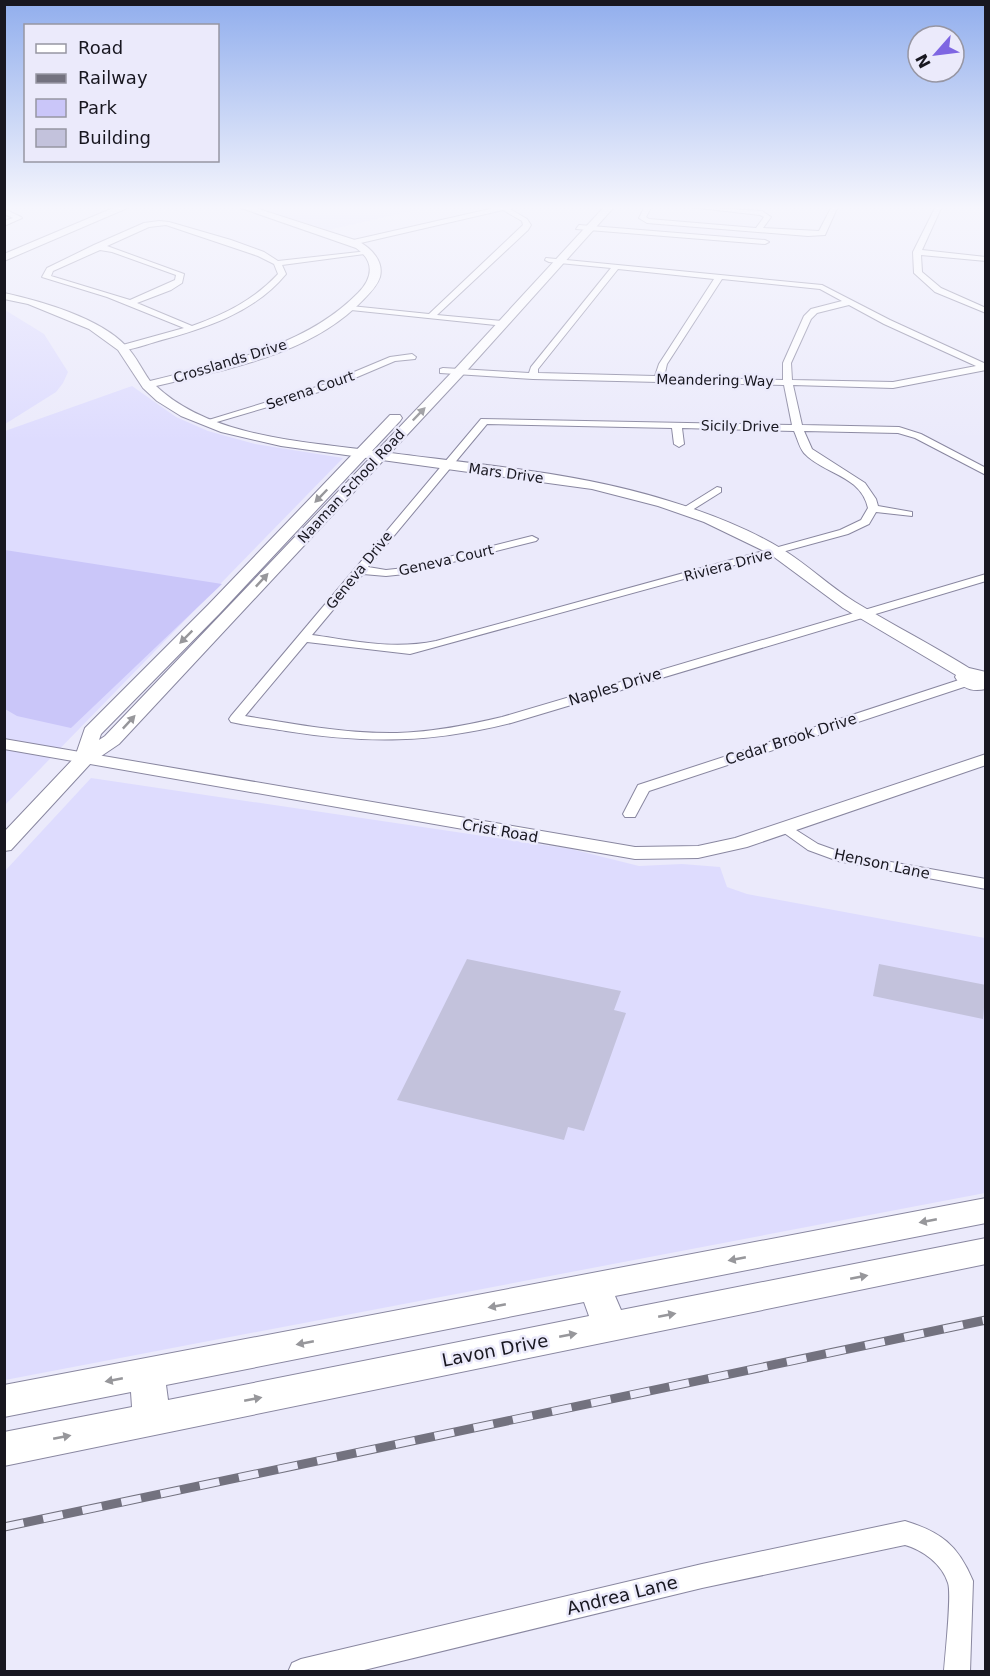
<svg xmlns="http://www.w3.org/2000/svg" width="990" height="1676" viewBox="0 0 990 1676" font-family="'DejaVu Sans',sans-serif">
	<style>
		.built { fill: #dedcfe }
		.green { fill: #cac6f9 }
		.building { fill: #c3c2dc }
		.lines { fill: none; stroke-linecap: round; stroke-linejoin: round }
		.minor-casing { stroke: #8987a0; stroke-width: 2 }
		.tertiary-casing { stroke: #8987a0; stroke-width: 2 }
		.secondary-casing { stroke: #8987a0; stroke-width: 2 }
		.primary-casing { stroke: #8987a0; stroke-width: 2 }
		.minor { fill: #fff; fill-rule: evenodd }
		.tertiary { fill: #fff; fill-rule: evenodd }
		.secondary { fill: #fff; fill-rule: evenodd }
		.primary { fill: #fff; fill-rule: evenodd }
		.rail-casing { stroke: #73727f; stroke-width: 9 }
		.rail { stroke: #ebeafb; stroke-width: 7; stroke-dasharray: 20; stroke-linecap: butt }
		.oneway { fill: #97979b }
		.labels { text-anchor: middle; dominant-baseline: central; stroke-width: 5; stroke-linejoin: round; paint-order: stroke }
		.far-street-label { font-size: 14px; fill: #181720; stroke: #ebeafb }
		.street-label { font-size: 15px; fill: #181720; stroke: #ebeafb }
		.near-street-label { font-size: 18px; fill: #181720; stroke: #ebeafb }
	</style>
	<rect width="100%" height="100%" fill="#ebeafb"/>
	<g class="built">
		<polygon points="251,206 434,206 328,230"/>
		<polygon points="5,310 44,334 68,372 63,383 56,392 5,424"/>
		<polygon points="132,386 176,417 208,431 255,444 343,458 5,805 5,431"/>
		<polygon points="91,778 571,849 639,866 682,864 720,867 727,887 747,894 985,938 985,1193 5,1380 4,872"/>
	</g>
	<polygon class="green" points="5,550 222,584 71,728 17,716 5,709"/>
	<g class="building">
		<polygon points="467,959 621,991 614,1010 626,1013 584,1131 568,1127 564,1140 397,1100"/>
		<polygon points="879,964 986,985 983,1019 873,996"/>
	</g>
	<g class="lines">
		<defs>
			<g id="minor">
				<polygon points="503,206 516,206 510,209 527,219 531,225 528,230 437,315 502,321 505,322 505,326 351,310 347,308 351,306 429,314 523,225 522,221 503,210 352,245 349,241"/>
				<polygon points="645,206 652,206 646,217 649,219 756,228 764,217 760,215 682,206 762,211 771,217 763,228 819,231 832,206 838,206 825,235 808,236 647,223 639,218"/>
				<polygon points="936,206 942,206 922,250 986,257 986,261 921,255 922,272 941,288 986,308 986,313 935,292 914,273 913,252"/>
				<polygon points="4,209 21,217 22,218 4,226 4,221 13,218 4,214"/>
				<path d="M159,221L169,222L231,240L264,252L278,261L368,251L372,253L282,265L286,274C253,314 203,329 155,342C144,345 130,351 119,350V346L184,328L107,297L42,277L47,268L94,245L144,223ZM166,225L258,256L274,264L278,274C254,300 225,314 192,326L137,303L171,290L182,283L184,274L107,246L149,227ZM100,250L112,252L176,275L175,280L130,300L51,276L53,271Z"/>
				<polygon points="579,225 765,240 769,242 765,244 576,229"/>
				<path d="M546,258L822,285L890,320L986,364V370L893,388L793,385L802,425L899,427L921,434L986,468V475L915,438L898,433L804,431L812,449L865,483L876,499L878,506L912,512V516L876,512L869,524L848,534L410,654L307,642L245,716C295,724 346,734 397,733C433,732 468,725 502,717L986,574V581L511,723C430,743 368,744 286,731C268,728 249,726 231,722L229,719L231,716L481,419L792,425L784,385L533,379L440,373V369L443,368L529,373L531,367L611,268L549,262L545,260ZM618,269L714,279L659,364L655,376L538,373V369ZM722,279L820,289L842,301L811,309L804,316L783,363V380L664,377L667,364ZM849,305L884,324L976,366L893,382L792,380L791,363L811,319L817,313ZM487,424L672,428L674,444L679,447L684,444L682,428L794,431C797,437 799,447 804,453C823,474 861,475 868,508L861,520L840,530L436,641C392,650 356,641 312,635L363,574L386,576L405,574L536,541L538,539L532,536L405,568L386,570L368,567Z"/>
				<polygon points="412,354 416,357 415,359 395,361 329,389 210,424 202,422 323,385 390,357"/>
				<polygon points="717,487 721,488 721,492 689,512 681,512 680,510"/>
				<polygon points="965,678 970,679 971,682 970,685 649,791 635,817 625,817 623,814 638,785"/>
				<polygon points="785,823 818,844 846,854 986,879 986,889 838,861 808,850 780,830 778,827 780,824"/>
				<path d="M905,1521C941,1532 958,1545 973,1581L970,1672H944C945,1656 952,1594 948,1583C942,1564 923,1550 905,1545L702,1588L356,1672H288L292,1663L301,1659L702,1564Z"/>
			</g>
			<g id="tertiary">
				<path d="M235,206H249L358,241C371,248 384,261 380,277C377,286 370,293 364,299C311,355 227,369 156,386C212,439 310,442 383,452C479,465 577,472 669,501C708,513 747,528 782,549C808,565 829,586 855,602C893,625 932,645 969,668L986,672V689C972,692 962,689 955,677L956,675L843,608L770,554L704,522L658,506L592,489L281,446L221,432L181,416L157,401L143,388L118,350L89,329L28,304L4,299V293C41,301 100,318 126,346C136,356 142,370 150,381C222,363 304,348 358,293C373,278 375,261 356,248Z"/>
				<polygon points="4,739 635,847 698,846 735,838 986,754 986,765 747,847 698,858 635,859 4,749"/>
			</g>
			<g id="secondary">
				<polygon points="118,206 132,206 4,261 4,254"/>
				<polygon points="605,206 615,206 462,376 119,744 91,763 11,850 4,851 4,832 75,757 85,728 208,605 390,415 400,415 402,418 400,421 220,613 101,734 99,740 105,736 454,370"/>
			</g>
			<path id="primary" d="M986,1198V1223L615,1296L621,1310L986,1238V1264L4,1466V1432L132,1407L131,1392L4,1417V1385ZM584,1302L589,1316L168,1400L166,1385Z"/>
		</defs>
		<use href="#minor" class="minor-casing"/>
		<use href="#tertiary" class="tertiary-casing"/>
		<use href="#secondary" class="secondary-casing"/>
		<use href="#primary" class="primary-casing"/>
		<use href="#minor" class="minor"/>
		<use href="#tertiary" class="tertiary"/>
		<use href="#secondary" class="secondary"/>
		<use href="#primary" class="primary"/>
		<defs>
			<polyline id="rail" points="4,1527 986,1320"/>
		</defs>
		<use href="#rail" class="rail-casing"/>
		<use href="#rail" class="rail"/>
	</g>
	<defs><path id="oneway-solid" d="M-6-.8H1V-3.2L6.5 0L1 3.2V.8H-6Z" transform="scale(1.5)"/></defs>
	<g class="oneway">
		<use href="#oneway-solid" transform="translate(419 414) rotate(-46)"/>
		<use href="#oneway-solid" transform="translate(321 496) rotate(134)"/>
		<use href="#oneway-solid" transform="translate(262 580) rotate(-47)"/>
		<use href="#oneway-solid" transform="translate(186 637) rotate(135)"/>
		<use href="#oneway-solid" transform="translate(129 722) rotate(-47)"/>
		<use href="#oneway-solid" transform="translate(928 1221) rotate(169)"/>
		<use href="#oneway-solid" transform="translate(737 1259) rotate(169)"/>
		<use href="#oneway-solid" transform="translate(859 1277) rotate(-11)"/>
		<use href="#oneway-solid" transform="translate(497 1306) rotate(169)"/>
		<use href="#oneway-solid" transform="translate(667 1315) rotate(-11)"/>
		<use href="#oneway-solid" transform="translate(568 1335) rotate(-11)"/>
		<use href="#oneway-solid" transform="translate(305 1343) rotate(169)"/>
		<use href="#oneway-solid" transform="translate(114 1380) rotate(169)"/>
		<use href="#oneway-solid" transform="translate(253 1399) rotate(-11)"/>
		<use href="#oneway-solid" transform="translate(62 1437) rotate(-11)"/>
	</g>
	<linearGradient id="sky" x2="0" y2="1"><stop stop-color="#91aeed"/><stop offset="0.47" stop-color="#f6f6fd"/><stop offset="1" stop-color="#f6f6fd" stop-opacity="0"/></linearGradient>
	<rect width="990" height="441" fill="url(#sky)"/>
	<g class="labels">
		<g class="far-street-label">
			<text transform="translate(230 361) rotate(-17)">Crosslands Drive</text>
			<text transform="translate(715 380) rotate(1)">Meandering Way</text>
			<text transform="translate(310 390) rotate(-19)">Serena Court</text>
			<text transform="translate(740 426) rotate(1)">Sicily Drive</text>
			<text transform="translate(506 473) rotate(8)">Mars Drive</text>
			<text transform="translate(351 486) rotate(-47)">Naaman School Road</text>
			<text transform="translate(446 560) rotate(-13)">Geneva Court</text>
			<text transform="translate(728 565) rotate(-15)">Riviera Drive</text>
			<text transform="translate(359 570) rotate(-51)">Geneva Drive</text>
		</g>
		<g class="street-label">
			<text transform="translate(615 687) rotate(-17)">Naples Drive</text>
			<text transform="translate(791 739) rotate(-18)">Cedar Brook Drive</text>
			<text transform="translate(500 831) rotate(10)">Crist Road</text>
			<text transform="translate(882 864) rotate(12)">Henson Lane</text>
		</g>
		<g class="near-street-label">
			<text transform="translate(495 1350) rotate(-11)">Lavon Drive</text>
			<text transform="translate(622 1595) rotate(-14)">Andrea Lane</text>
		</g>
	</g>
	<rect width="990" height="1676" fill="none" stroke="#181720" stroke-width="12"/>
	<rect x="24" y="24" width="195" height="138" fill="#ebeafb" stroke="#9796a3" stroke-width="1.5"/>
	<rect x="36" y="44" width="30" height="9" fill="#ffffff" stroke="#9796a3" stroke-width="1.5"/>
	<text x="78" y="54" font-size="18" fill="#181720">Road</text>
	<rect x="36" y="74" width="30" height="9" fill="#73727f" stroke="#9796a3" stroke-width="1.5"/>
	<text x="78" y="84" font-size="18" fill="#181720">Railway</text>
	<rect x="36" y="99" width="30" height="18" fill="#cac6f9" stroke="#9796a3" stroke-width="1.5"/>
	<text x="78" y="114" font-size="18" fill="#181720">Park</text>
	<rect x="36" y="129" width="30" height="18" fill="#c3c2dc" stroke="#9796a3" stroke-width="1.5"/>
	<text x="78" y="144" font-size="18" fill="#181720">Building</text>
	<g transform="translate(936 54) rotate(242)"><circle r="28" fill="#ebeafb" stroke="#9796a3" stroke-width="1.5"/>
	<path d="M0-4.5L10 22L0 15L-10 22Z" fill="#7e66e2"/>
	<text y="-9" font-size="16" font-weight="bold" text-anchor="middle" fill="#181720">N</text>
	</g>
</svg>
